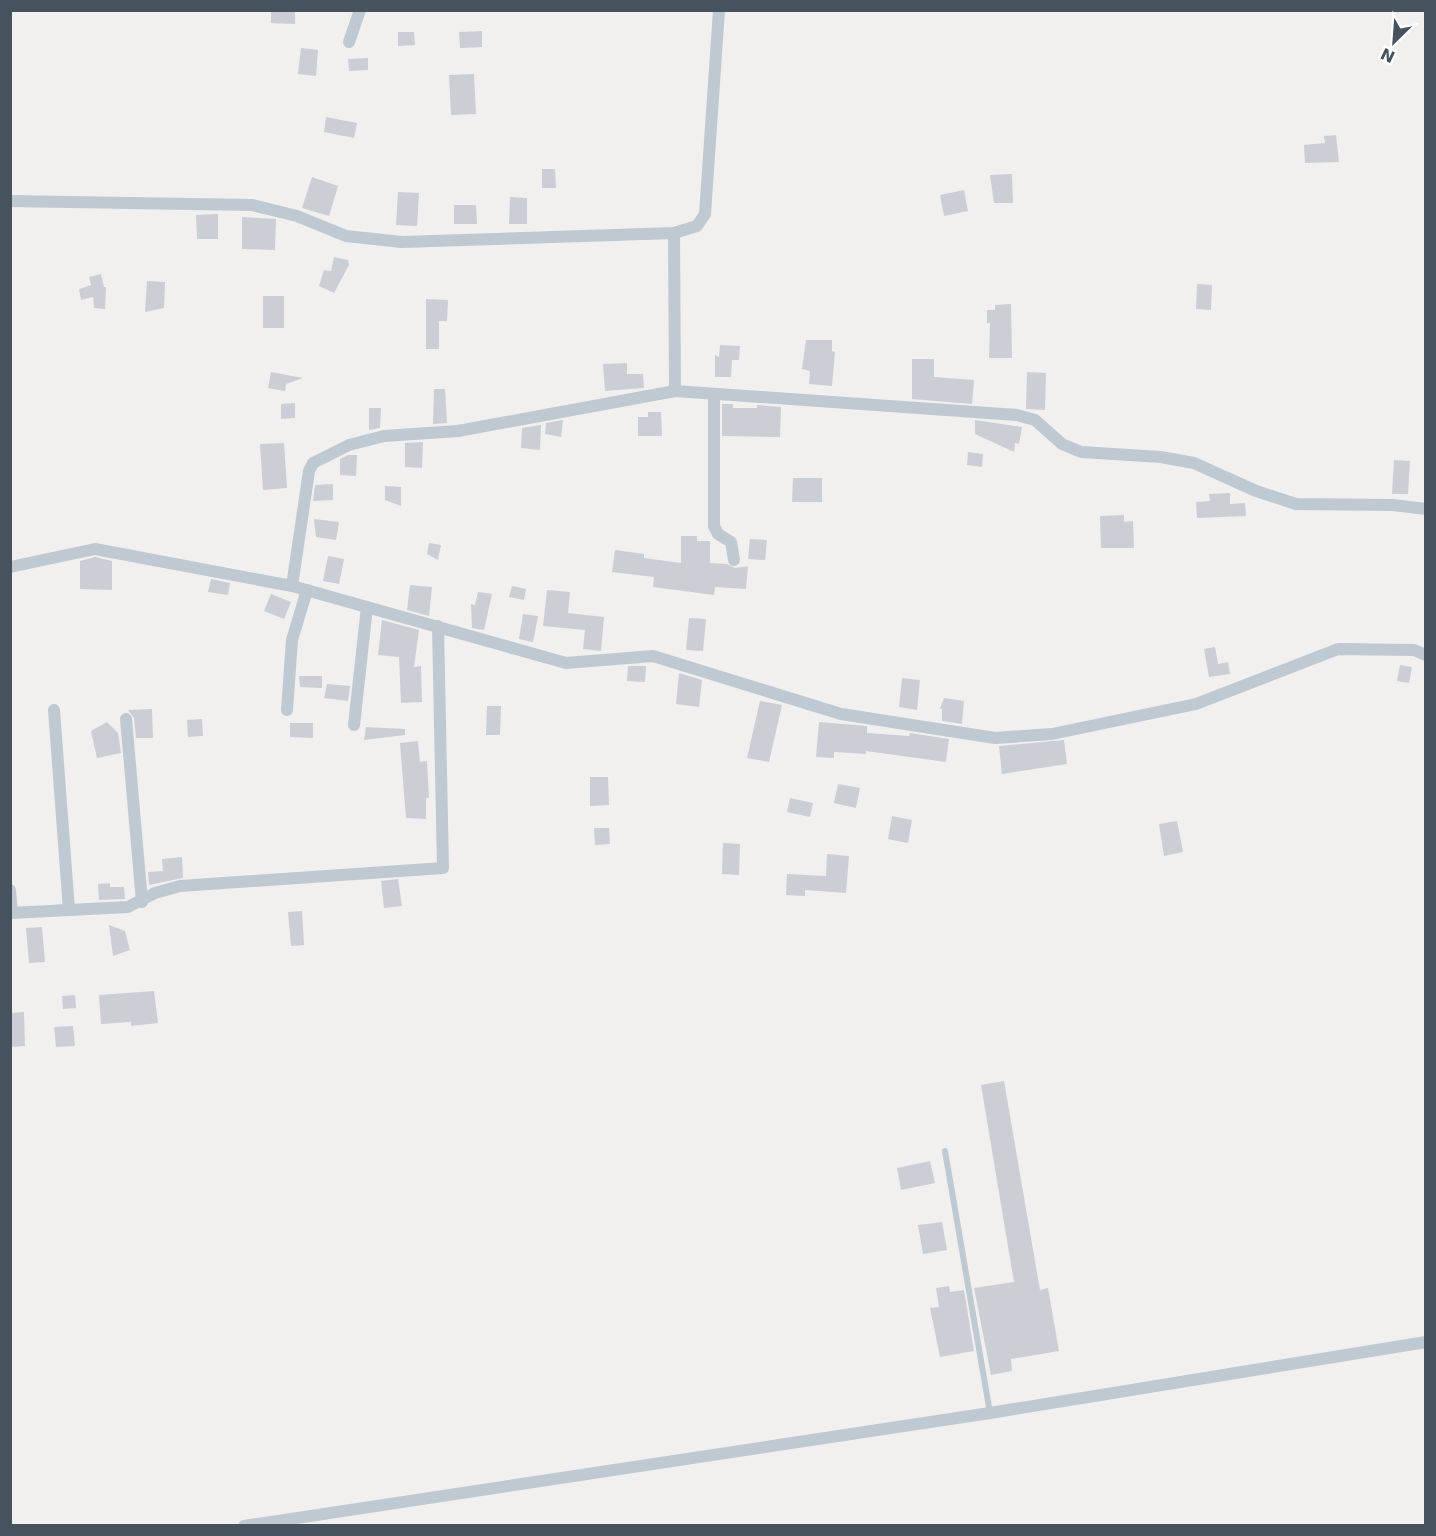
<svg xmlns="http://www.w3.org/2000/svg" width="1436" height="1536" viewBox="0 0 1436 1536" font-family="'DejaVu Sans',sans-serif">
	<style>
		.building { fill: #cbced4 }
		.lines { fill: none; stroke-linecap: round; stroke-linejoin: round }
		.lane { stroke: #bfc9d2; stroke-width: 6 }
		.street { stroke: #bfc9d2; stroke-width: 12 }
	</style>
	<rect width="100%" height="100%" fill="#f2efef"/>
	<g class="building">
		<polygon points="271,10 295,10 295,24 271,23"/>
		<polygon points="482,31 482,47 460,48 459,32"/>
		<polygon points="398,32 414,32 415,45 398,46"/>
		<polygon points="301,48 318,50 316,76 298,74"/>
		<polygon points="368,58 368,70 349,71 348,59"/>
		<polygon points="474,74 476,114 451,115 449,75"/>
		<polygon points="326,117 357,123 354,138 324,132"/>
		<polygon points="1336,135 1339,162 1305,163 1304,145 1325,143 1324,136"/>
		<polygon points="542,169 555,169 556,188 542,188"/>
		<polygon points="1012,174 1013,203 994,203 990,175"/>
		<polygon points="312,177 338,186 329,216 302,208"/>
		<polygon points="964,190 968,211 944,216 940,195"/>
		<polygon points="398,192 419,193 417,226 396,225"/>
		<polygon points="510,197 527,198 527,224 509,224"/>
		<polygon points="454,205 476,205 477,224 454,224"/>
		<polygon points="218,214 218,239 197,239 196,215"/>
		<polygon points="242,217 276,219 275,250 242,249"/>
		<polygon points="334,257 348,260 349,265 334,293 319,286 324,270 331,271"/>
		<polygon points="101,274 104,287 106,287 105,309 94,308 93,297 81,300 79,289 91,285 89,277"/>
		<polygon points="147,281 165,282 164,308 145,312"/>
		<polygon points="1197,284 1212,285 1211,310 1196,309"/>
		<rect x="263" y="296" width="21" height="32"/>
		<polygon points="426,299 448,300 447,321 439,321 439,349 426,349"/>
		<polygon points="1011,304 1012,358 989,358 990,323 987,323 987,310 995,310 995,305"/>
		<polygon points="806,340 832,340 832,351 835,352 832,386 809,384 810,371 802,369"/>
		<polygon points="720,345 740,346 739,360 732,360 731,377 715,377 715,355 719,357"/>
		<polygon points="912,359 934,359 934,377 974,380 972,404 912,399"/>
		<polygon points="627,363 627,374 643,374 644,388 605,391 603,364"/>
		<polygon points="271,372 303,378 286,384 285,391 268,388"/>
		<polygon points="1027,372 1046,373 1045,410 1026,409"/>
		<polygon points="434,389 445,389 447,423 433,424"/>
		<polygon points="295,403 295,418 281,419 281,404"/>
		<polygon points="722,404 733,404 733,408 757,408 757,405 781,407 780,437 722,436"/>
		<polygon points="369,408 381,408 380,428 369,430"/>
		<polygon points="648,412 661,412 662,436 638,436 638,417 648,417"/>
		<polygon points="563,420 561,437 545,434 546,423"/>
		<polygon points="975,420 1022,427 1019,444 1015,443 1014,452 975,434"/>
		<polygon points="541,425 540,450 521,448 522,428"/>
		<polygon points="423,442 422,468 405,467 405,443"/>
		<polygon points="284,443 287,488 263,490 260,444"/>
		<polygon points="968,452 983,454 982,467 967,465"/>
		<polygon points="348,455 357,455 356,476 340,475 340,459"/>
		<polygon points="1394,460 1410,461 1408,494 1392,494"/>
		<polygon points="793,478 822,478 822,502 792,502"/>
		<polygon points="333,484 333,500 313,501 315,485"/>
		<polygon points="385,486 401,487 401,506 385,500"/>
		<polygon points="1230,493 1230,504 1245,503 1246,516 1197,518 1196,502 1210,501 1209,494"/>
		<polygon points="1124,515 1124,522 1133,521 1134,548 1101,548 1100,516"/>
		<polygon points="314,519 339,522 336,540 316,537"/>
		<polygon points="681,536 697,536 697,541 710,541 710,563 727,564 735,568 748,566 746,589 715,587 714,595 653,587 654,577 612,572 615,550 644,554 644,558 681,563"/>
		<polygon points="750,539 767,540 765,560 748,559"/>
		<polygon points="429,543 441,545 438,560 427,554"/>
		<polygon points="328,556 344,559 339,584 323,581"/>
		<polygon points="95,557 112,561 112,590 80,589 80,561"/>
		<polygon points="211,579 230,583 228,595 208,592"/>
		<polygon points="410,585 432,587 429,616 407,610"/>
		<polygon points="512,586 526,589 524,600 509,597"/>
		<polygon points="547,590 570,592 568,613 604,617 601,651 583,649 585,630 543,626"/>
		<polygon points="478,592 492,594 484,630 472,628 471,604 475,605"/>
		<polygon points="271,594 291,602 284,619 264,611"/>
		<polygon points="523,614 538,616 533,642 519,639"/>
		<polygon points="689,618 706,619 703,651 686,650"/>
		<polygon points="382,620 419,630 414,667 421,666 422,702 401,703 399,657 378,655"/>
		<polygon points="1215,647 1218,664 1228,662 1230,674 1209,677 1204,649"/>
		<polygon points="1400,665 1412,667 1409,683 1397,681"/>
		<polygon points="628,666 646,666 645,682 627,681"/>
		<polygon points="679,673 702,680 699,707 676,704"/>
		<polygon points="299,676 322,676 322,688 300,687"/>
		<polygon points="902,678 920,680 917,710 899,707"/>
		<polygon points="327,684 350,686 348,701 324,698"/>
		<polygon points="944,698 964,701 962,724 942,721 942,709 940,709"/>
		<polygon points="760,701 782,705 769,762 747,758"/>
		<polygon points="487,706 501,706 500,735 486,735"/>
		<polygon points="152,709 153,738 136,738 134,718 128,710"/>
		<polygon points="202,719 203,736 188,737 187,720"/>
		<polygon points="107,722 118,733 121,753 97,758 91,731"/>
		<polygon points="819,722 867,726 867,733 909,736 910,733 949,739 946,762 866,751 866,754 834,752 834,758 816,757"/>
		<polygon points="290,723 313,723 313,738 290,737"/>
		<polygon points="366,727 405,729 405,735 364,740"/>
		<polygon points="1064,740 1067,764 1002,774 999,746"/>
		<polygon points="418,741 420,762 427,761 429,798 426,798 426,819 406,818 400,743"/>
		<polygon points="590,777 608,777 609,805 590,806"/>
		<polygon points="838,784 860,788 856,808 834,803"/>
		<polygon points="790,798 813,803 810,817 787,812"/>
		<polygon points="892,816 912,820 908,843 888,839"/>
		<polygon points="1177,821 1183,852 1164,856 1159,824"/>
		<polygon points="594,828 609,828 610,844 595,845"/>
		<polygon points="723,843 740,844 739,875 722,874"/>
		<polygon points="827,854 849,856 846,893 805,890 805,896 786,895 787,874 826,876"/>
		<polygon points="182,857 183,878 149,885 148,872 163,871 162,859"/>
		<polygon points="398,879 402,906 384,908 381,881"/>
		<polygon points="110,883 110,887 124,887 125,899 99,900 98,884"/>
		<polygon points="302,911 304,945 291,946 288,912"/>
		<polygon points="109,925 125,931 130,950 113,956"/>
		<polygon points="42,927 45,962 29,963 26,928"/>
		<polygon points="154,991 158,1023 131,1026 131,1022 101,1024 99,995"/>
		<polygon points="75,995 76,1008 63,1009 62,996"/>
		<polygon points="24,1012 25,1046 10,1047 10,1013"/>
		<polygon points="73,1026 75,1046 56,1047 54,1027"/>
		<polygon points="1004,1081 1040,1290 1048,1288 1059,1351 1011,1359 1012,1371 991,1375 974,1288 1014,1282 981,1085"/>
		<polygon points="930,1161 935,1183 901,1190 897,1168"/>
		<polygon points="942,1222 947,1250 923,1254 918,1225"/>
		<polygon points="949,1286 950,1292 964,1290 974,1351 940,1357 930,1308 939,1307 936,1288"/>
	</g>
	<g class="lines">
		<polyline class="lane" points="945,1151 990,1413"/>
		<g class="street">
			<polyline points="349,42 360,10"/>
			<polyline points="10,201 252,205 297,216 346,236 402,242 674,233 697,226 705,214 719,10"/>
			<polyline points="674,233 675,391"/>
			<polyline points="714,394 714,526 718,534 731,542 734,560"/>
			<polyline points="10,567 95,549 292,586 566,663 653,656 841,714 995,738 1052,734 1196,704 1338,649 1414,650 1426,655"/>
			<polyline points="292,586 309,471 313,463 349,445 384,436 458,431 675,391 1017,415 1035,420 1062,444 1081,452 1161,457 1194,463 1256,491 1296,504 1393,505 1426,509"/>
			<polyline points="54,710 69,910"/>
			<polyline points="287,710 292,640 307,590"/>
			<polyline points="126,719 142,902"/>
			<polyline points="354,725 367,607"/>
			<polyline points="10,890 12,913"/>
			<polyline points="10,913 128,907 155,893 180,886 443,868 438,626"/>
			<polyline points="244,1526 990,1413 1426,1342"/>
		</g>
	</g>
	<rect width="1436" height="1536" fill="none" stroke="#46525e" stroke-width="24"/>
	<g transform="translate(1394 42) rotate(205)" stroke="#ffffff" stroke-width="4.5" paint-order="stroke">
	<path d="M0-4.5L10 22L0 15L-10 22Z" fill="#46525e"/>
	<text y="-9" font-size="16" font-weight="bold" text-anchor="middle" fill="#46525e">N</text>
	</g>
</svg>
